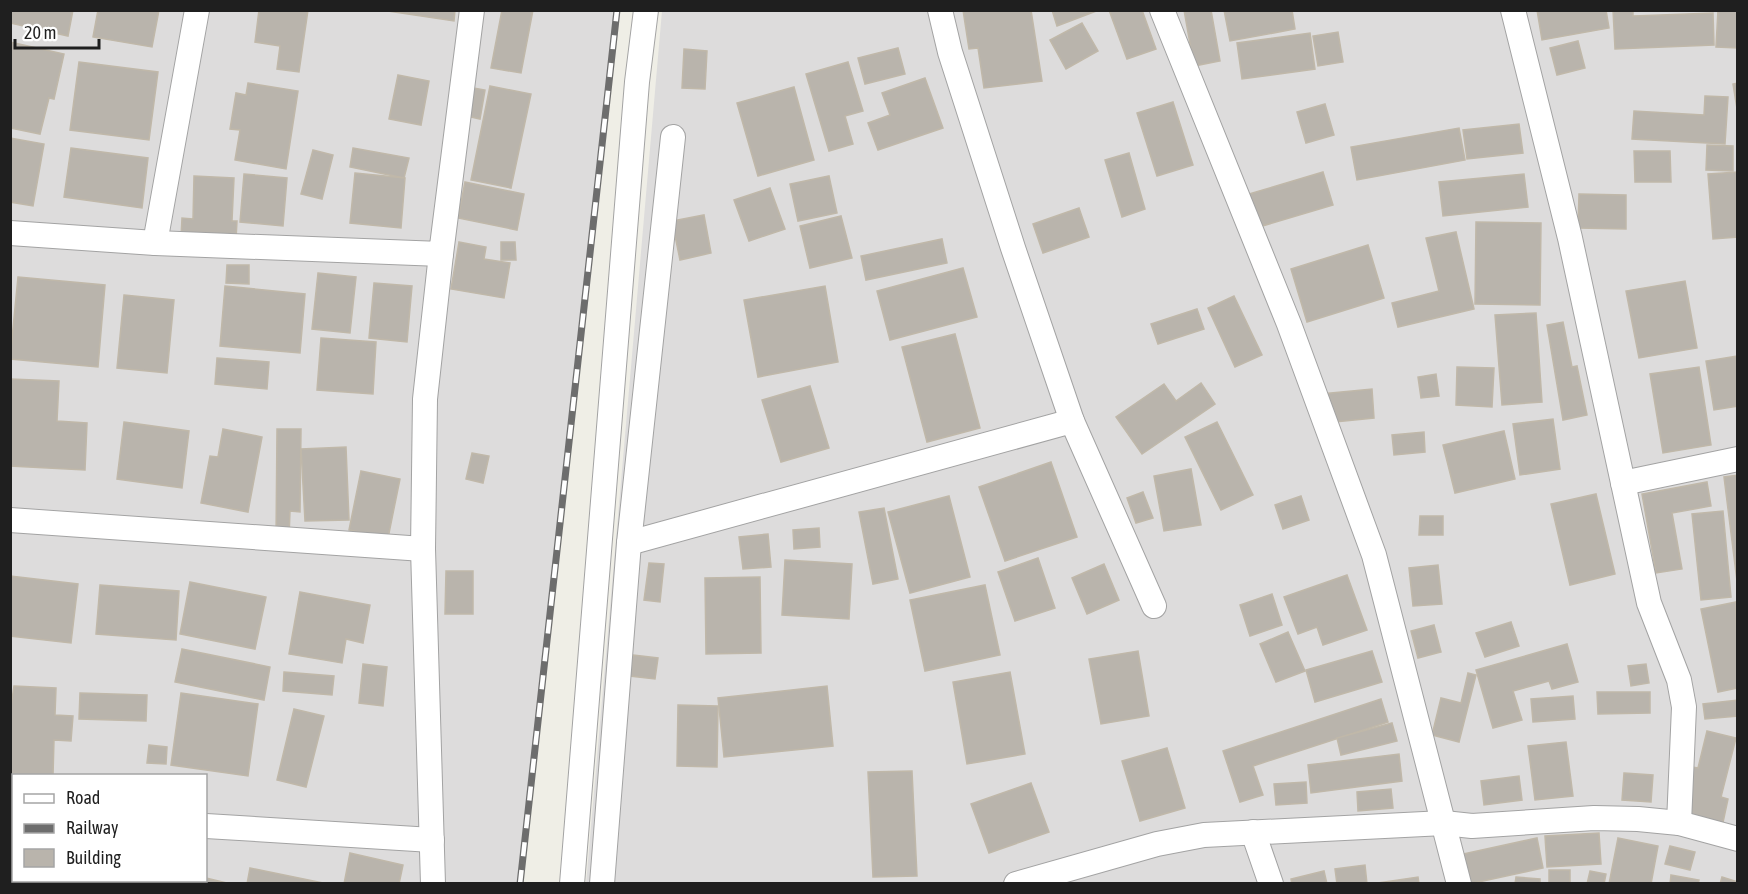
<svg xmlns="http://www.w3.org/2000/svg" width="1748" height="894" viewBox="0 0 1748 894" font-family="'Asap Condensed',sans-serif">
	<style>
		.residential { fill: #dddcdc; fill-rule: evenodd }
		.building { fill: #b9b4ac; stroke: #c0b8a9; stroke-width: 1.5 }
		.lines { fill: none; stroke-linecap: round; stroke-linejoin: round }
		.street-casing { stroke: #a3a3a3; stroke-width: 26 }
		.street { stroke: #fff; stroke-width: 24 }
		.rail-casing { stroke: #6d6d6d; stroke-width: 7 }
		.rail { stroke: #fff; stroke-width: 4.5; stroke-dasharray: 14; stroke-linecap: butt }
	</style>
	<rect width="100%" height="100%" fill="#efeee6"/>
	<g class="residential">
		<path d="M10,11H620L520,883H11ZM14,776H206V880H14Z"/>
		<polygon points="662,11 1737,11 1737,883 586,884"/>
	</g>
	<g class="building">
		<polygon points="10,10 73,10 68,36 10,23"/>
		<polygon points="98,10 159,10 152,47 93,37"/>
		<polygon points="259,10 308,10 299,72 277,69 280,46 255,42"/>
		<polygon points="381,10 455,10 454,21"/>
		<polygon points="502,10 533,10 521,73 491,68"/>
		<polygon points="963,10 1031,10 1042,81 984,88 978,48 969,49"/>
		<polygon points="1052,10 1099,10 1057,26"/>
		<polygon points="1109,10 1142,10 1156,49 1127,59"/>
		<polygon points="1184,10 1211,10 1220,61 1194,66"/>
		<polygon points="1224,10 1292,10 1295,29 1230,41"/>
		<polygon points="1537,10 1606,10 1609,28 1542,40"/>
		<polygon points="1613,10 1633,10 1633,16 1713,13 1714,45 1615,49"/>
		<polygon points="1718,10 1738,10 1738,48 1716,47"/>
		<polygon points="1082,23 1098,51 1066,69 1050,40"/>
		<polygon points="1338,32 1343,62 1318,66 1313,36"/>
		<polygon points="1310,33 1315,69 1242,79 1237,43"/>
		<polygon points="1578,41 1585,68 1557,75 1550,48"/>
		<polygon points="10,42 64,54 54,99 49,98 40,134 10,128"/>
		<polygon points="898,48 905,74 865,84 858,58"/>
		<polygon points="684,49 707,51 705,89 682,88"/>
		<polygon points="79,62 158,72 149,140 70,130"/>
		<polygon points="848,62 863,111 845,116 853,144 829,151 806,74"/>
		<polygon points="398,75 429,81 421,125 389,119"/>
		<polygon points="925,78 943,128 878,150 868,123 890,115 882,93"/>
		<polygon points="248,83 298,91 286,169 235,160 240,130 230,129 236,93 246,95"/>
		<polygon points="1738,83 1738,115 1733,84"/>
		<polygon points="490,86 531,94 511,188 471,180"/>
		<polygon points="468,87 485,90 480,119 462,115"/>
		<polygon points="794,87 814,160 758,176 737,103"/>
		<polygon points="1705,96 1728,97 1725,144 1632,139 1634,111 1704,115"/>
		<polygon points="1173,102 1193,165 1157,176 1137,113"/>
		<polygon points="1325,104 1334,135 1306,143 1297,112"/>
		<polygon points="1519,124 1523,153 1467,159 1463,130"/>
		<polygon points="1459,128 1465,160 1357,180 1351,147"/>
		<polygon points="10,138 44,144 33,206 10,202"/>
		<polygon points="1707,145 1733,146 1733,171 1706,170"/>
		<polygon points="71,148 148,158 142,208 64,197"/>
		<polygon points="353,148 409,158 404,178 350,167"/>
		<polygon points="313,150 333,155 322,199 301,194"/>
		<polygon points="1634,151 1670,151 1671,182 1635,182"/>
		<polygon points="1129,153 1145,209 1122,217 1105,160"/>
		<polygon points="1323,172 1333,205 1259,227 1249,194"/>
		<polygon points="1738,172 1738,237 1713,239 1708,174"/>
		<polygon points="355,173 405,178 401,228 350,223"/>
		<polygon points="244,174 287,178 283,226 240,222"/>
		<polygon points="1524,174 1528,207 1443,216 1439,182"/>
		<polygon points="194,176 234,178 232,221 237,221 236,239 181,237 182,218 193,219"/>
		<polygon points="829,176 837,213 798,221 790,184"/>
		<polygon points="465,182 524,194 517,230 458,218"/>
		<polygon points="770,188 785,229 749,241 734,200"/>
		<polygon points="1579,194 1626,195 1626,229 1578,228"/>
		<polygon points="1079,208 1089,237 1043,253 1033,224"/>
		<polygon points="704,215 711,253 680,260 672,221"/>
		<polygon points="841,216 852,258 810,268 800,226"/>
		<polygon points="1476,222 1541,223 1540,305 1475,304"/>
		<polygon points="1456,232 1474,309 1398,327 1392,303 1439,291 1426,238"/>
		<polygon points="942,239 947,263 866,280 861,256"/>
		<polygon points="459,242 486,247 484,259 510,263 504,298 451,289"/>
		<polygon points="501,242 515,242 516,260 501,260"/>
		<polygon points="1368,245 1384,298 1307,322 1291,269"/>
		<polygon points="227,265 249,265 249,284 226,283"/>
		<polygon points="963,268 977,317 890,340 877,291"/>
		<polygon points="318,273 356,277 350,333 312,329"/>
		<polygon points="18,277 105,285 98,367 10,359"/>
		<polygon points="1685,281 1697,348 1639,358 1626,291"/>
		<polygon points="374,283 412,286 407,342 369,338"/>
		<polygon points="225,286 305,294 300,353 220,346"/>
		<polygon points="825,286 838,362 758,377 744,300"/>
		<polygon points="124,295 174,300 167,373 117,368"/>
		<polygon points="1234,296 1262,355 1235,367 1208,308"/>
		<polygon points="1197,309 1204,329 1158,344 1151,324"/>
		<polygon points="1536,313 1542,402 1502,405 1495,315"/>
		<polygon points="1563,322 1572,367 1577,366 1587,415 1563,420 1547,325"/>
		<polygon points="955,334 980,428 927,442 902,347"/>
		<polygon points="321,338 376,342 373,394 317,390"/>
		<polygon points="1738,356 1738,406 1714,410 1706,361"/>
		<polygon points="217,358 269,362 267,389 215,384"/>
		<polygon points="1457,367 1494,368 1492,407 1456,405"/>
		<polygon points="1699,367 1711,445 1663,453 1650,374"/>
		<polygon points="1436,374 1439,396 1421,398 1418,377"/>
		<polygon points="10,379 59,381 57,421 87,423 85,470 10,466"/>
		<polygon points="1201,383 1215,404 1142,454 1116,417 1164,384 1176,401"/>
		<polygon points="810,386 829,448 781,462 762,400"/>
		<polygon points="1372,389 1374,418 1325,423 1321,394"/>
		<polygon points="1553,419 1560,469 1520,475 1513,424"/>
		<polygon points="124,422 189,431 182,488 117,479"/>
		<polygon points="1217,422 1253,495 1221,510 1185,437"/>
		<polygon points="223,429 262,437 248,512 201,503 210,456 218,457"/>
		<polygon points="277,429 301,429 300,512 290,511 289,538 276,538"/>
		<polygon points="1504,431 1515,479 1455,493 1443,445"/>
		<polygon points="1424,432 1425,452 1394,455 1392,435"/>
		<polygon points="346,447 349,520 305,521 301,449"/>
		<polygon points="472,453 489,456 483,483 466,479"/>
		<polygon points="1051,462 1077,537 1005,561 979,487"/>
		<polygon points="1191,469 1201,525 1164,531 1154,476"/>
		<polygon points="361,471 400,479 388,538 349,530"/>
		<polygon points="1738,475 1738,589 1724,477"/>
		<polygon points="1707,482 1711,506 1672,513 1682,569 1656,573 1642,494"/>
		<polygon points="1143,492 1153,518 1136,523 1127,498"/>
		<polygon points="1596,494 1615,574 1570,585 1551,504"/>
		<polygon points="949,496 970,577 910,593 888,512"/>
		<polygon points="1301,496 1309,520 1283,529 1275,505"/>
		<polygon points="884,508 898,579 873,584 859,512"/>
		<polygon points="1723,511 1731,597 1701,600 1692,514"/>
		<polygon points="1420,516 1443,516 1443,535 1419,535"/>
		<polygon points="819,528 820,547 794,549 793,530"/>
		<polygon points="768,534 771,567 743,569 739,537"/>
		<polygon points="1038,558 1055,608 1015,621 998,572"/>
		<polygon points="785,560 852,564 849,619 782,615"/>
		<polygon points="649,563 664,564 660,602 644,600"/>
		<polygon points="1104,564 1119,600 1087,614 1072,578"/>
		<polygon points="1438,565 1442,604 1413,606 1409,568"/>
		<polygon points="446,571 473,571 473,614 445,614"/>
		<polygon points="1347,575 1367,630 1323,645 1317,627 1298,634 1284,597"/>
		<polygon points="10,576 78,584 71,643 10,636"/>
		<polygon points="760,577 761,653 706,654 705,578"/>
		<polygon points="190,582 266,597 255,649 180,634"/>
		<polygon points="100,585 179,591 176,640 96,634"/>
		<polygon points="985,585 1000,655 925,671 910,600"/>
		<polygon points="300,592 370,605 363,643 346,639 342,663 289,654"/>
		<polygon points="1272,594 1282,625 1250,636 1240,605"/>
		<polygon points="1736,602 1738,688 1718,692 1701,609"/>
		<polygon points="1511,622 1519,646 1485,657 1476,633"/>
		<polygon points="1434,625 1441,652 1418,658 1411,631"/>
		<polygon points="1288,632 1305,671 1276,682 1260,644"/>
		<polygon points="1567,644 1578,682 1552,689 1549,681 1513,691 1522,720 1493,728 1476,670"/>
		<polygon points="182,649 270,667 264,700 175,682"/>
		<polygon points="1138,651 1149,716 1101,724 1089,659"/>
		<polygon points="1372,651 1382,682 1315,702 1306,670"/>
		<polygon points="633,655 658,658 655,679 630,676"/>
		<polygon points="363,664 387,667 383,706 359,703"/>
		<polygon points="1646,664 1649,683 1631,686 1628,666"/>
		<polygon points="284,672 334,676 332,695 283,691"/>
		<polygon points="1010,672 1025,754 967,764 953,682"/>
		<polygon points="1468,673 1476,675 1459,742 1432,735 1441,698 1461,703"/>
		<polygon points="14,686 56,688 55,715 73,716 71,741 54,740 53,776 14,776 14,783 10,783 10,713"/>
		<polygon points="827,686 833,746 724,757 718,698"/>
		<polygon points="1597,692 1650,692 1650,713 1598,714"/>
		<polygon points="80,693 147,695 146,721 79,719"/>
		<polygon points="181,693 258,704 248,776 171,765"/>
		<polygon points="1573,696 1575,719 1533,722 1531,699"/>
		<polygon points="1381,699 1388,722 1253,766 1263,795 1240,802 1223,751"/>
		<polygon points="1738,700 1738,716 1705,719 1703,704"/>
		<polygon points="678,705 718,706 717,767 677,766"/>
		<polygon points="294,709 324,716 306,787 277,780"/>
		<polygon points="1392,723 1397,741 1341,755 1337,738"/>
		<polygon points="1707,731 1736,738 1721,797 1728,799 1722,827 1674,815 1687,766 1698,768"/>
		<polygon points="1566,742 1573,796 1535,800 1528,746"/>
		<polygon points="149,745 167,747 166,764 147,763"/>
		<polygon points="1167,748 1185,808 1140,821 1122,761"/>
		<polygon points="1399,754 1402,781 1311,793 1308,765"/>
		<polygon points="912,771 917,876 873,877 868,772"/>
		<polygon points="1624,773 1653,775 1651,802 1622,800"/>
		<polygon points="1519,776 1522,800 1484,805 1481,781"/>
		<polygon points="1306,782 1307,803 1276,805 1274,784"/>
		<polygon points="1031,783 1049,832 989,853 971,804"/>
		<polygon points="1391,789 1393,808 1358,811 1357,792"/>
		<polygon points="1599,833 1601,864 1547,867 1545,836"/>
		<polygon points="1537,838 1543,868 1469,884 1463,854"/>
		<polygon points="1618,838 1658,846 1651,884 1609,884"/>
		<polygon points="1670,846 1695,852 1690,870 1665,864"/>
		<polygon points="350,853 403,865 399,884 344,884"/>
		<polygon points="1365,865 1367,884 1337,884 1335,869"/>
		<polygon points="250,868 328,884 247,884"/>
		<rect x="1549" y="870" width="21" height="14"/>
		<polygon points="1324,871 1327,884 1292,884 1291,879"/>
		<polygon points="1590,871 1606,874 1604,884 1587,884"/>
		<polygon points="1671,875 1699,880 1698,884 1670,884"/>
		<polygon points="1418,877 1419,884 1371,884"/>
		<polygon points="1516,877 1540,879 1540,884 1515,884"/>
		<polygon points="1722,877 1738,882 1738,884 1720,884"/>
		<polygon points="206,878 231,884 161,884 162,880 206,880"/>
	</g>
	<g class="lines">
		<defs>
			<g id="street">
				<polyline points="940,10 950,52 1013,248 1072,421 1154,606"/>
				<polyline points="1162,10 1289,324 1374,555 1459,884"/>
				<polyline points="1513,10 1570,238 1649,603 1679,680 1684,707 1679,823"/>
				<polyline points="10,233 155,243 441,254 472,10"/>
				<polyline points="155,243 197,10"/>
				<polyline points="1623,483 1738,459"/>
				<polyline points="10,520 423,549"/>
				<polyline points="629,543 1072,421"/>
				<polyline points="10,813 14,813"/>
				<polyline points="206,826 432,840"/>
				<polyline points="1253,832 1271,884"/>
				<polyline points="143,884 144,880"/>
				<polyline points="433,884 423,549 425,399 441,254"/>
				<polyline points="572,884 637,82 646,10"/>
				<polyline points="602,884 629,543 673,137"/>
				<polyline points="1016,884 1157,844 1204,835 1444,823 1472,826 1594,818 1638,819 1679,823 1738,839"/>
			</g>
		</defs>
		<use href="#street" class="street-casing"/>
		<use href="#street" class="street"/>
		<defs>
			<polyline id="rail" points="520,884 617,10"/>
		</defs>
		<use href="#rail" class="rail-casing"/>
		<use href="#rail" class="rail"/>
	</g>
	<rect width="1748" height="894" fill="none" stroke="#1f1f1f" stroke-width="24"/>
	<rect x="12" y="774" width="195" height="108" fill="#ffffff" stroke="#a5a5a5" stroke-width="1.5"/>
	<rect x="24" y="794" width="30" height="9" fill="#ffffff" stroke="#a5a5a5" stroke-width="1.5"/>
	<text x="66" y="804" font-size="18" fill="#1f1f1f">Road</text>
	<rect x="24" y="824" width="30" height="9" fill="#6d6d6d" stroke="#a5a5a5" stroke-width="1.5"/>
	<text x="66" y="834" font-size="18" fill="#1f1f1f">Railway</text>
	<rect x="24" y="849" width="30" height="18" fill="#b9b4ac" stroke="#a5a5a5" stroke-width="1.5"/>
	<text x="66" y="864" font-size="18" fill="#1f1f1f">Building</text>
	<path d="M15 39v9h84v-9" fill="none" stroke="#1f1f1f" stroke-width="3"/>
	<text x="24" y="39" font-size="18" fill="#1f1f1f" stroke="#ffffff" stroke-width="4.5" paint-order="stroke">20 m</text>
</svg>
